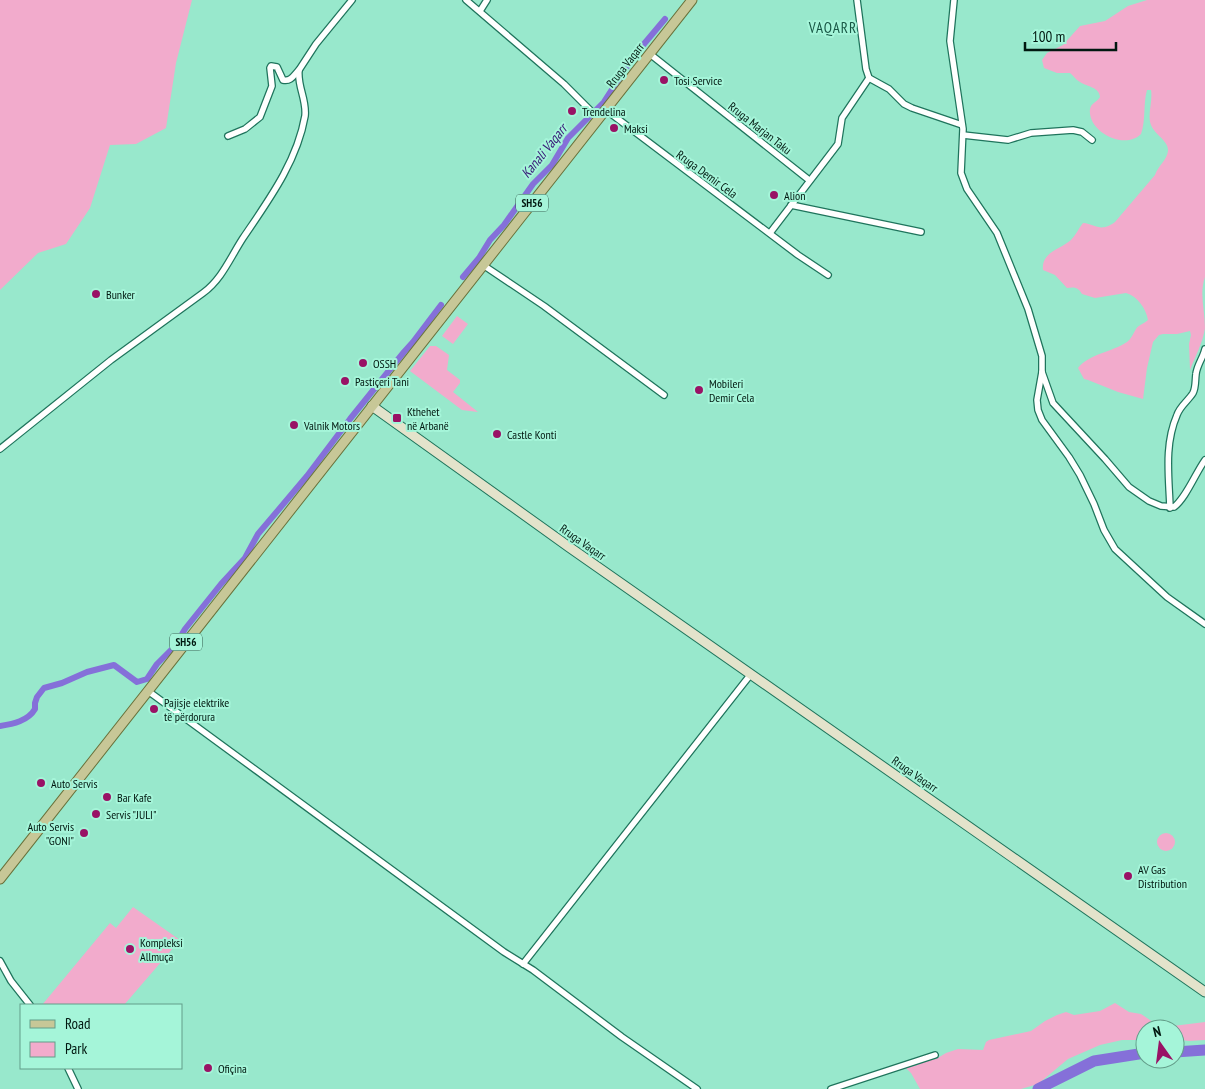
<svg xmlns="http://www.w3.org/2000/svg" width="1205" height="1089" viewBox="0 0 1205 1089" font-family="'PT Sans Narrow',sans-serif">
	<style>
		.green { fill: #f2abcc }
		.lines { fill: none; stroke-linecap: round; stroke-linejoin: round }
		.canal { stroke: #8570d9; stroke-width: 6 }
		.river { stroke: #8570d9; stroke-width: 11 }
		.street-casing { stroke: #1f745c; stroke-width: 8 }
		.secondary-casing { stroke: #1f745c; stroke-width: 11 }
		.primary-casing { stroke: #69723b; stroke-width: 11 }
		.street { stroke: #fff; stroke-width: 5.5 }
		.secondary { stroke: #e3e3cb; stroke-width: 9 }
		.primary { stroke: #c7c797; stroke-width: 9 }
		.poi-dot { fill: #991265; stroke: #a5f5d9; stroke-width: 2 }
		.labels { text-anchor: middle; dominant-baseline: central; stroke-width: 4; stroke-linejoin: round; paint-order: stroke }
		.shield { fill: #a5f5d9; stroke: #325a4c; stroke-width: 1 }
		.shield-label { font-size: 11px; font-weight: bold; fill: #011810 }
		.street-label { font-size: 12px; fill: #011810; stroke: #a5f5d9 }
		.poi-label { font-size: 12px; fill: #011810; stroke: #a5f5d9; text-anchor: start }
		.water-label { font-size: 14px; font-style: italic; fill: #361776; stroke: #a5f5d9 }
		.quarter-label { font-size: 15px; letter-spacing: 1px; fill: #185745; stroke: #a5f5d9 }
	</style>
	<rect width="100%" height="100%" fill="#98e8cc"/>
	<g class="green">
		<polygon points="0,0 192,0 176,63 166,128 136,144 110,145 90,208 66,244 38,253 0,290"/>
		<path d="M1147,0H1205V277C1199,294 1205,310 1205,328C1203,342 1195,357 1190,370L1189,344L1191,335L1190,331L1177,334H1163L1159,335L1153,342L1147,368L1143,399L1118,392L1088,380L1084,379L1078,368C1089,354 1112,352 1127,342C1131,339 1133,334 1136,329C1138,325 1144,324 1148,320C1146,308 1137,296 1126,293L1095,298L1082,294C1078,287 1074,287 1067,288L1055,275L1043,270C1041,252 1061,249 1071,240C1076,235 1078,229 1083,223C1096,224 1100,233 1115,222L1155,175C1158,166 1167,160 1168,151C1169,141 1155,135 1151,125C1147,115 1153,101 1151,90H1147C1143,104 1146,120 1141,134C1124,151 1087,131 1090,109C1091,103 1097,102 1100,97C1099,87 1088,87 1080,82C1076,80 1074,76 1070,73H1057L1044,68L1042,60L1047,53L1063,45L1080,26L1105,21L1128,6Z"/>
		<polygon points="457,316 468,324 453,344 442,336"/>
		<polygon points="430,346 436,346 449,355 447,370 460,380 460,383 453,392 478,412 462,410 410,371"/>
		<circle cx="1166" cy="842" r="9"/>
		<polygon points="133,907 180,940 124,1005 42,1005 110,923 116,928"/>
		<polygon points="1115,1003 1129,1012 1141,1014 1159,1026 1173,1026 1205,1022 1205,1040 1189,1041 1175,1039 1175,1029 1145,1029 1145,1040 1122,1040 1100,1045 1068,1059 1038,1084 1021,1089 920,1089 911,1073 906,1068 917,1065 923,1061 936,1059 946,1053 958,1049 983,1050 986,1042 989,1040 1031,1031 1045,1021 1057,1015 1066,1012 1074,1015 1100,1011"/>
	</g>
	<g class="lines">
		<g class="canal">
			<polyline points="463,277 479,258 490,240 504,225 533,184 552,165 568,138 604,102 633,57 665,19"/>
			<path d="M0,726C13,724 28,721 35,709V703L37,697L44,688L62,683L87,672L114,665L137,682L147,679L157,664L175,646L185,629L221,584L245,558L258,534L307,476L350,419L404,352L413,342L441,305"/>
		</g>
		<g class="river">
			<polyline points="1175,1052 1205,1050"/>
			<polyline points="1038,1089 1094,1061 1145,1053"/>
		</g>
		<defs>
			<g id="street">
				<polyline points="466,0 564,84 599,119"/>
				<polyline points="857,0 866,69 869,78 889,89 904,104 912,108 962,125"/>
				<polyline points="954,0 950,41 963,129 961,173 967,189 997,233 1028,309 1042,356 1042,372 1037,400 1038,410 1042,420 1069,457 1080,475 1094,504 1104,530 1115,549 1167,597 1205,624"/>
				<polyline points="480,11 487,0"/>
				<polyline points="650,54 809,180"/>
				<polyline points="606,110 798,255 828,275"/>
				<polyline points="963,135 1008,140 1031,133 1073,130 1082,132 1092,140"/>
				<path d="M228,136L245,129L260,117L272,86L270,68L271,66L277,67L283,80C291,82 294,75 299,70"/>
				<polyline points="791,205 921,232"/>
				<polyline points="770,233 838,144 842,118 869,78"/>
				<polyline points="483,265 544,306 664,395"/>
				<path d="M1042,372L1053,403L1105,459L1129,487L1149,501L1161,506L1174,507C1186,498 1195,474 1205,460"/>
				<path d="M0,449L111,360L203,293C222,279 230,258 243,238C268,201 297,162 305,116C307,100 297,86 299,70L316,44L352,0"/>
				<path d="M1170,508C1169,477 1164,445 1177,415C1180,406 1188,401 1193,393C1196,387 1195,381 1196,374C1197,365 1203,358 1205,349"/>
				<polyline points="148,691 504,952 533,970 622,1037 697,1089"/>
				<polyline points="0,961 11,981 30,1005"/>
				<polyline points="523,964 751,674"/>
				<polyline points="68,1068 78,1089"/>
				<polyline points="831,1089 935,1055"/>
			</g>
			<polyline id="secondary" points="372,406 569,547 1205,992"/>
			<polyline id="primary" points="0,879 692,0"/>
		</defs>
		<use href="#street" class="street-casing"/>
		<use href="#secondary" class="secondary-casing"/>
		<use href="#primary" class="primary-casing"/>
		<use href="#street" class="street"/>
		<use href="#secondary" class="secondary"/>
		<use href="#primary" class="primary"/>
	</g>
	<g class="poi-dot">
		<circle cx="664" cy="80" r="5"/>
		<circle cx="572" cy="111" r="5"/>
		<circle cx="614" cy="128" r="5"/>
		<circle cx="774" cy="195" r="5"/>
		<circle cx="96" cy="294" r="5"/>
		<circle cx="363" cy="363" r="5"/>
		<circle cx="345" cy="381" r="5"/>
		<circle cx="699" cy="390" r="5"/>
		<rect x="392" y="413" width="10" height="10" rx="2.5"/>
		<circle cx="294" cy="425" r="5"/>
		<circle cx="497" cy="434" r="5"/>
		<circle cx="154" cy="709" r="5"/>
		<circle cx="41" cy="783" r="5"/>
		<circle cx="107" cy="797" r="5"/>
		<circle cx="96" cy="814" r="5"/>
		<circle cx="84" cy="833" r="5"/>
		<circle cx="1128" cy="876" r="5"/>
		<circle cx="130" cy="949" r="5"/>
		<circle cx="208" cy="1068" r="5"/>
	</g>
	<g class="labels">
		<g class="shield">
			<rect x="516" y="194.5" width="32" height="17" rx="4"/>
			<rect x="170" y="633.5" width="32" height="17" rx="4"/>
		</g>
		<g class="shield-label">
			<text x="532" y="203">SH56</text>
			<text x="186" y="642">SH56</text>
		</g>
		<g class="street-label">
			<text transform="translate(625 65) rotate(-52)">Rruga Vaqarr</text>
			<text transform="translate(760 128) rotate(38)">Rruga Marjan Taku</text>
			<text transform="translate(707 174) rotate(36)">Rruga Demir Cela</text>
			<text transform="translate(583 542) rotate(35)">Rruga Vaqarr</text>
			<text transform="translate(915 774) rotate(35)">Rruga Vaqarr</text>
		</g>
		<g class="poi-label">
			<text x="674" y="80">Tosi Service</text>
			<text x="582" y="111">Trendelina</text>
			<text x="624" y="128">Maksi</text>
			<text x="784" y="195">Alion</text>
			<text x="106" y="294">Bunker</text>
			<text x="373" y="363">OSSH</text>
			<text x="355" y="381">Pastiçeri Tani</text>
			<text x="709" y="383">Mobileri<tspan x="709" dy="14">Demir Cela</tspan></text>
			<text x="407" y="411">Kthehet<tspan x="407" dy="14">në Arbanë</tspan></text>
			<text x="304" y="425">Valnik Motors</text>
			<text x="507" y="434">Castle Konti</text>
			<text x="164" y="702">Pajisje elektrike<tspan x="164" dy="14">të përdorura</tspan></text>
			<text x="51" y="783">Auto Servis</text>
			<text x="117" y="797">Bar Kafe</text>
			<text x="106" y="814">Servis "JULI"</text>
			<text x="74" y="826" text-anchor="end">Auto Servis<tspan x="74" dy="14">"GONI"</tspan></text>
			<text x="1138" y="869">AV Gas<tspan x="1138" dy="14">Distribution</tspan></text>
			<text x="140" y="942">Kompleksi<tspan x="140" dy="14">Allmuça</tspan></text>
			<text x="218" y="1068">Ofiçina</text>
		</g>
		<g class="water-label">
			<text transform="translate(544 151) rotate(-51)">Kanali Vaqarr</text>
		</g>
		<g class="quarter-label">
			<text x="833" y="27">VAQARR</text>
		</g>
	</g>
	<rect x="20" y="1004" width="162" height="65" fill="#a5f5d9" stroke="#639d89"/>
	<rect x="30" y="1020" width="25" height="8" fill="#c7c797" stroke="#639d89"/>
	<text x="65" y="1029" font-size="15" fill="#011810">Road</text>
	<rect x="30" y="1042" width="25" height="15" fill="#f2abcc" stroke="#639d89"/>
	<text x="65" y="1054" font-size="15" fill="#011810">Park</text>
	<g transform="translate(1160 1044) rotate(346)"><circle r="24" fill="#a5f5d9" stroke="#639d89"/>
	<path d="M0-4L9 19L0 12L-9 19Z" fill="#991265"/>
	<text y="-8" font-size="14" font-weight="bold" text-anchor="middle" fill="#011810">N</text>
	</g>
	<path d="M1025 42v8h91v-8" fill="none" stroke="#011810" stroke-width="2.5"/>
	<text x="1032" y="42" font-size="15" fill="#011810" stroke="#a5f5d9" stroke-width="4" paint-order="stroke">100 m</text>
</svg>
